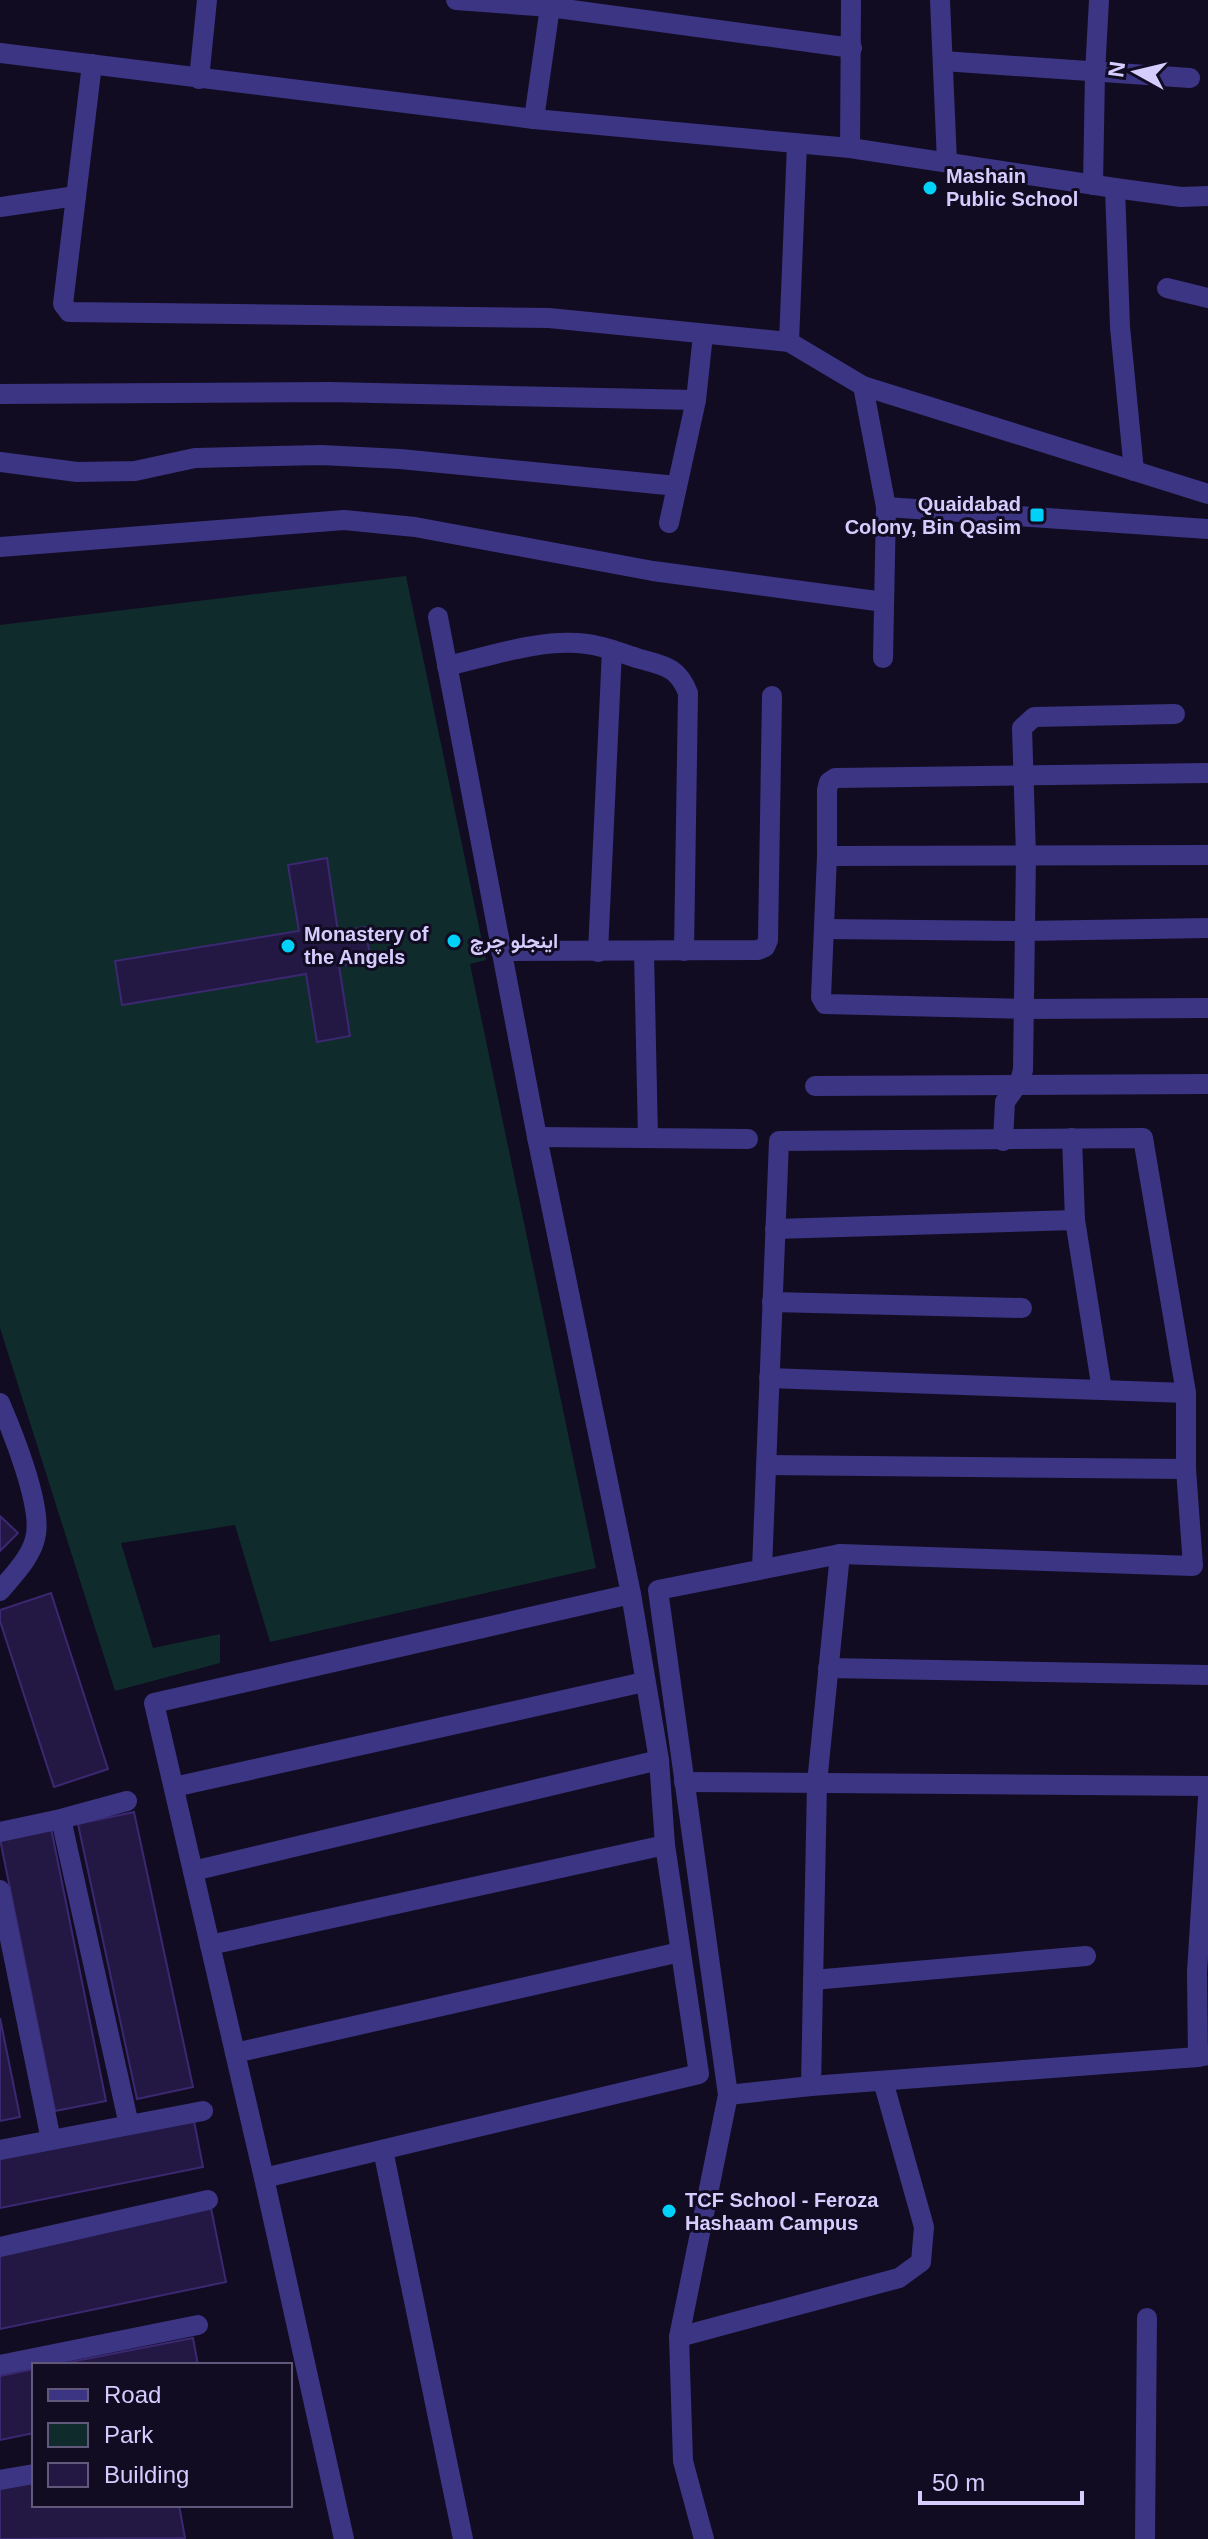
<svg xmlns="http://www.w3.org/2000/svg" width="1208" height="2539" viewBox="0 0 1208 2539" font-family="Arial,Vazirmatn,sans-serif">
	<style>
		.green { fill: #0f2b2c }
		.building { fill: #231744; stroke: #3b2871; stroke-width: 2 }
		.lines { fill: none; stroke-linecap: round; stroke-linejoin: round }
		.minor { stroke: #3c3583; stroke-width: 20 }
		.poi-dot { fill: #00d1f8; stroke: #110c22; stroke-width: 3 }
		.labels { text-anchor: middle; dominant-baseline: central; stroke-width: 6; stroke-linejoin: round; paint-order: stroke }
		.poi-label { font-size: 20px; font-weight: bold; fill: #d6cdff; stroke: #110c22; text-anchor: start }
	</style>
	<rect width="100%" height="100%" fill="#110c22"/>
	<polygon class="green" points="406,576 486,960 470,964 596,1568 270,1642 235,1525 121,1543 153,1648 220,1634 220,1663 115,1691 0,1328 0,625"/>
	<g class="building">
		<polygon points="327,858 338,932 365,927 371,961 339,966 350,1036 317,1042 306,974 122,1005 115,961 299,931 288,865"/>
		<polygon points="0,1516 18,1533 0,1551"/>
		<polygon points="51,1593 108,1769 54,1787 0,1621 0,1610"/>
		<polygon points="134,1812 193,2087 137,2099 78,1824"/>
		<polygon points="51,1828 106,2101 55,2111 0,1839"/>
		<polygon points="0,2018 20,2117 0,2121"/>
		<polygon points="194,2121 203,2167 0,2208 0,2159"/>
		<polygon points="211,2208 226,2282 0,2329 0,2251"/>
		<polygon points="193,2338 198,2365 55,2365"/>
		<polygon points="34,2369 34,2433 0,2440 0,2376"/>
		<polygon points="34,2477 34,2505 179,2505 185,2538 0,2539 0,2483"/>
	</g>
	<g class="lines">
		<g class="minor">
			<polyline points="456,0 550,7 852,48"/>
			<polyline points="940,0 947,162"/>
			<polyline points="0,53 534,119 850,148 1115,188 1181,197 1208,196"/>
			<polyline points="943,61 1190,78"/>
			<polyline points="92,64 63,304 69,312 549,318 789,342 863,386 1208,494"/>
			<polyline points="199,79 207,0"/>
			<polyline points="534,119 551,0"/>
			<polyline points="850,148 851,0"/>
			<polyline points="1093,185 1095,73 1099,0"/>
			<polyline points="1115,188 1120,327 1134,471"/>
			<polyline points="0,207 76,196"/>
			<polyline points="1167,288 1208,298"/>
			<polyline points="789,342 797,144"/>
			<polyline points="863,386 886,507 883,658"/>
			<polyline points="0,394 330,392 696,400"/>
			<polyline points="0,462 77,472 135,471 195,458 321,455 400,459 677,486"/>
			<polyline points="886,507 1208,529"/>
			<polyline points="669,523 696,400 703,335"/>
			<polyline points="0,547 344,520 415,527 653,571 884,602"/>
			<path d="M447,666C491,656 541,638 587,644C605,646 623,654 640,659C665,666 678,667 688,693L684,951"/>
			<polyline points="1208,773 835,778 829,782 827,790 827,856 821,997 825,1004 1024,1009 1208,1008"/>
			<polyline points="827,856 1208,855"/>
			<polyline points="825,929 1025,931 1208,928"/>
			<polyline points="501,951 758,950 765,947 768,940 772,696"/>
			<polyline points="598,952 612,650"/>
			<polyline points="644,952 648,1138"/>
			<polyline points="815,1086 1208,1084"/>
			<polyline points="537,1137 748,1139"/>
			<polyline points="1072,1138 1075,1220 1102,1390"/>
			<polyline points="1003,1141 1005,1102 1020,1081 1023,1070 1026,856 1022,728 1034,717 1175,714"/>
			<polyline points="775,1229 1075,1220"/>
			<polyline points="772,1302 1022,1308"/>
			<polyline points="769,1378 1186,1393"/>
			<path d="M0,1403C13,1433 41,1503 36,1534C33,1556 13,1575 0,1591"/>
			<polyline points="766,1465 1186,1469"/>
			<polyline points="828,1668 1208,1675"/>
			<polyline points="684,1782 1208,1786"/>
			<polyline points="174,1787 644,1682"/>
			<polyline points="1208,1798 1197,1972 1198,2057 1208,2055"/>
			<polyline points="61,1819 129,2125"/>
			<polyline points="0,1832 61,1819 127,1801"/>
			<polyline points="193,1871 659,1760"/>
			<polyline points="0,1890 51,2140"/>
			<polyline points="210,1945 665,1845"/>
			<polyline points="813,1980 1086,1956"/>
			<polyline points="235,2053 680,1952"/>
			<polyline points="811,2086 817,1783 840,1554"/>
			<polyline points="728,2095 811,2086 1198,2057"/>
			<polyline points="0,2150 203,2111"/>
			<polyline points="383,2150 463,2539"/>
			<polyline points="264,2178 699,2074 665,1845 659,1760 631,1594 537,1137 438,617"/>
			<polyline points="0,2247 208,2200"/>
			<polyline points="679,2337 899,2278 921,2262 924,2227 883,2081"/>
			<polyline points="0,2365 198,2325"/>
			<polyline points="0,2480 34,2474"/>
			<polyline points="344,2539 264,2178 154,1703 631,1594"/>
			<polyline points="704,2539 683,2461 679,2337 728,2095 658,1590 840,1554 1193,1566 1186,1469 1186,1393 1143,1138 779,1141 762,1569"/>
			<polyline points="1145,2539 1147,2318"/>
		</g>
	</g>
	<g class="poi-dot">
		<circle cx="930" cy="188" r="8"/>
		<rect x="1029" y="507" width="16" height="16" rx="4"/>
		<circle cx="454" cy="941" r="8"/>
		<circle cx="288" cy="946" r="8"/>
		<circle cx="669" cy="2211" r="8"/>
	</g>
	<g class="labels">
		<g class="poi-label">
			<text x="946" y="176">Mashain<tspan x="946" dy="23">Public School</tspan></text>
			<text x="1021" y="504" text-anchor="end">Quaidabad<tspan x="1021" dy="23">Colony, Bin Qasim</tspan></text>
			<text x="304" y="934">Monastery of<tspan x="304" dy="23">the Angels</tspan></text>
			<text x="470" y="941">اینجلو چرچ</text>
			<text x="685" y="2200">TCF School - Feroza<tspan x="685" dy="23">Hashaam Campus</tspan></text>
		</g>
	</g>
	<rect x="32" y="2363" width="260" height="144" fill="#110c22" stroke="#60597a" stroke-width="2"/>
	<rect x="48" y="2389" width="40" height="12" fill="#3c3583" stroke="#60597a" stroke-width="2"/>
	<text x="104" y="2403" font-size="24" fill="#d6cdff">Road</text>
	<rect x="48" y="2423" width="40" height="24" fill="#0f2b2c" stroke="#60597a" stroke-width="2"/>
	<text x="104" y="2443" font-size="24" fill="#d6cdff">Park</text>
	<rect x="48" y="2463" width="40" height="24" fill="#231744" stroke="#60597a" stroke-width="2"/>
	<text x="104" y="2483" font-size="24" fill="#d6cdff">Building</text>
	<g transform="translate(1136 72) rotate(278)" stroke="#110c22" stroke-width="6" paint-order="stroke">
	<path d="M0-6L14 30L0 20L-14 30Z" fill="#d6cdff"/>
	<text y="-12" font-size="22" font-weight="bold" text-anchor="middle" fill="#d6cdff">N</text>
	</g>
	<path d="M920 2491v12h162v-12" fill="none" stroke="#d6cdff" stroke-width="4"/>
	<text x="932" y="2491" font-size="24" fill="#d6cdff" stroke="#110c22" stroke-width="6" paint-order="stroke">50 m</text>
</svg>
